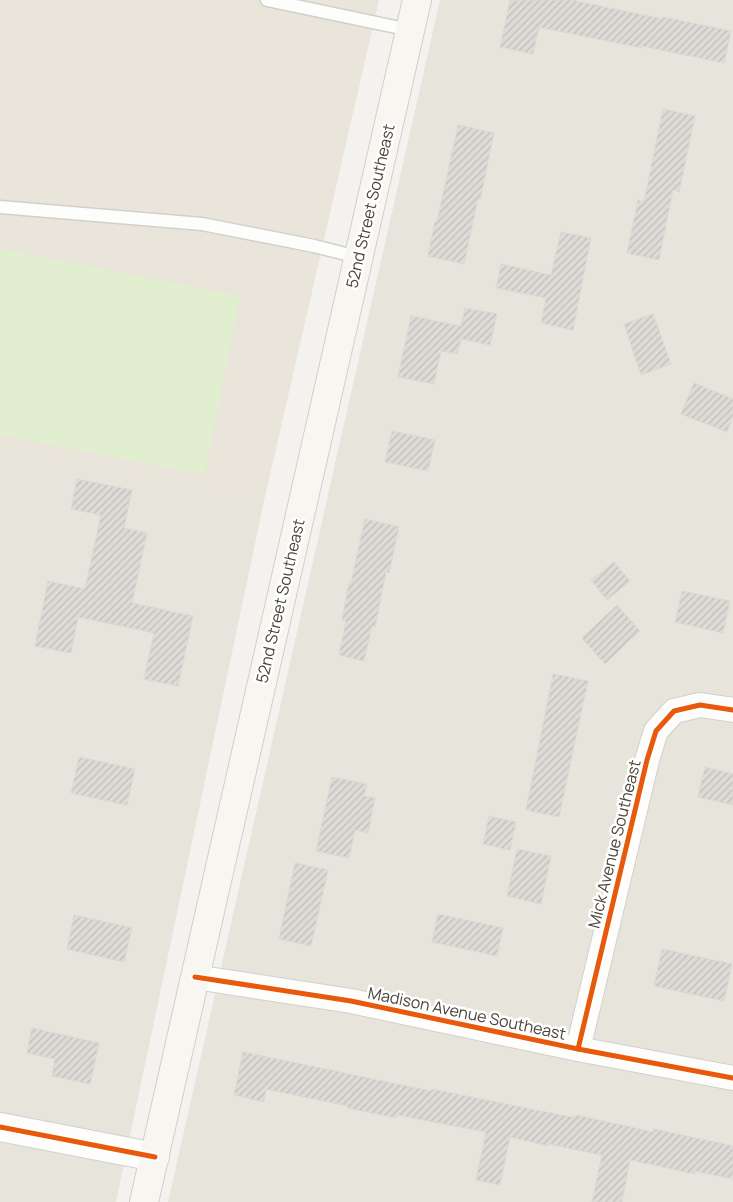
<svg xmlns="http://www.w3.org/2000/svg" width="733" height="1202" viewBox="0 0 733 1202" font-family="Manrope,sans-serif">
	<style>
		.residential { fill: #e7e4dc }
		.education { fill: #eae5da }
		.pitch { fill: #e1eecf }
		.building { fill: url(#building-hatch); stroke: #dcd9d4 }
		.lines { fill: none; stroke-linecap: round; stroke-linejoin: round }
		.service-casing { stroke: #d2d0cb; stroke-width: 15 }
		.minor-casing { stroke: #d2d0cb; stroke-width: 26 }
		.tertiary-casing { stroke: #d2d0cb; stroke-width: 30 }
		.secondary-casing { stroke: #d3cfc5; stroke-width: 30 }
		.service { stroke: #fdfdfc; stroke-width: 12 }
		.minor { stroke: #fdfdfc; stroke-width: 24 }
		.tertiary { stroke: #fdfdfc; stroke-width: 28 }
		.secondary { stroke: #f7f6f1; stroke-width: 28 }
		.cycleway-casing { stroke: #fff; stroke-width: 8 }
		.cycleway { stroke: #e8590c; stroke-width: 5 }
		.labels { text-anchor: middle; dominant-baseline: central; stroke-width: 5; stroke-linejoin: round; paint-order: stroke }
		.street-label { font-size: 16px; fill: #4b4439; stroke: #fff }
	</style>
	<defs>
		<pattern id="building-hatch" width="6" height="6" patternUnits="userSpaceOnUse" patternTransform="scale(1.25)"><rect width="6" height="6" fill="#dedbd6"/><path d="M-1 1l2-2M0 6l6-6M5 7l2-2" fill="none" stroke="#c0bdb8"/></pattern>
	</defs>
	<rect width="100%" height="100%" fill="#f4f2ee"/>
	<g class="residential">
		<polygon points="440,0 733,0 733,1202 168,1202"/>
		<polygon points="0,447 264,501 116,1202 0,1202"/>
	</g>
	<polygon class="education" points="0,0 379,0 264,501 0,447"/>
	<polygon class="pitch" points="0,249 240,296 205,475 0,435"/>
	<g class="building">
		<polygon points="510,0 572,0 663,19 663,17 731,31 724,63 642,46 641,48 539,27 533,54 500,47"/>
		<polygon points="663,109 695,116 679,192 673,190 659,260 627,253 638,200 644,202"/>
		<polygon points="458,125 494,133 480,200 478,199 464,264 428,256 435,221 437,222"/>
		<polygon points="561,232 591,238 573,330 541,323 546,298 496,288 501,264 551,275"/>
		<polygon points="465,308 497,314 490,345 461,339 457,354 441,351 434,384 398,377 411,316 461,326"/>
		<polygon points="653,314 671,364 641,375 624,324"/>
		<polygon points="694,383 733,399 733,417 727,432 681,414"/>
		<polygon points="392,431 435,440 428,471 385,462"/>
		<polygon points="77,479 132,490 124,528 147,533 132,603 193,616 178,686 144,679 154,633 78,617 71,653 35,646 48,581 85,589 101,515 71,509"/>
		<polygon points="365,519 399,527 389,573 386,572 375,627 372,626 364,661 339,655 346,621 342,620 349,583 351,583"/>
		<polygon points="614,562 630,581 607,600 591,580"/>
		<polygon points="682,591 730,601 723,633 675,622"/>
		<polygon points="617,605 640,631 605,664 582,638"/>
		<polygon points="553,674 588,681 559,817 526,810"/>
		<polygon points="79,757 135,769 127,805 71,793"/>
		<polygon points="705,767 733,774 733,805 698,797"/>
		<polygon points="332,777 367,784 364,796 375,798 368,833 355,830 349,858 316,851"/>
		<polygon points="489,816 516,822 510,850 483,844"/>
		<polygon points="517,849 551,856 541,904 507,896"/>
		<polygon points="295,863 328,870 311,946 279,939"/>
		<polygon points="438,914 503,928 497,956 432,942"/>
		<polygon points="74,915 132,928 124,962 67,949"/>
		<polygon points="662,949 732,964 724,1001 654,986"/>
		<polygon points="32,1028 99,1043 90,1084 52,1076 55,1059 27,1053"/>
		<polygon points="243,1052 431,1091 432,1089 576,1118 576,1115 653,1132 654,1129 733,1146 733,1179 695,1171 695,1174 630,1160 622,1202 592,1202 602,1155 549,1144 548,1146 510,1137 500,1185 476,1180 486,1132 397,1115 396,1118 348,1108 348,1106 266,1089 264,1102 234,1095"/>
	</g>
	<g class="lines">
		<defs>
			<g id="service">
				<polyline points="267,0 410,30"/>
				<polyline points="0,207 202,224 314,246 358,257"/>
			</g>
			<g id="minor">
				<polyline points="195,977 351,1001 578,1049 733,1078"/>
				<polyline points="578,1049 647,760 656,731 674,711 700,705 733,710"/>
			</g>
			<polyline id="tertiary" points="0,1127 155,1157"/>
			<polyline id="secondary" points="144,1202 417,0"/>
		</defs>
		<use href="#service" class="service-casing"/>
		<use href="#minor" class="minor-casing"/>
		<use href="#tertiary" class="tertiary-casing"/>
		<use href="#secondary" class="secondary-casing"/>
		<use href="#service" class="service"/>
		<use href="#minor" class="minor"/>
		<use href="#tertiary" class="tertiary"/>
		<use href="#secondary" class="secondary"/>
		<defs>
			<g id="cycleway">
				<polyline points="195,977 351,1001 578,1049 733,1078"/>
				<polyline points="578,1049 647,760 656,731 674,711 700,705 733,710"/>
				<polyline points="0,1127 155,1157"/>
			</g>
		</defs>
		<use href="#cycleway" class="cycleway-casing"/>
		<use href="#cycleway" class="cycleway"/>
	</g>
	<g class="labels">
		<g class="street-label">
			<text transform="translate(370 206) rotate(-77)">52nd Street Southeast</text>
			<text transform="translate(280 601) rotate(-77)">52nd Street Southeast</text>
			<text transform="translate(614 844) rotate(-76)">Mick Avenue Southeast</text>
			<text transform="translate(467 1013) rotate(12)">Madison Avenue Southeast</text>
		</g>
	</g>
</svg>
